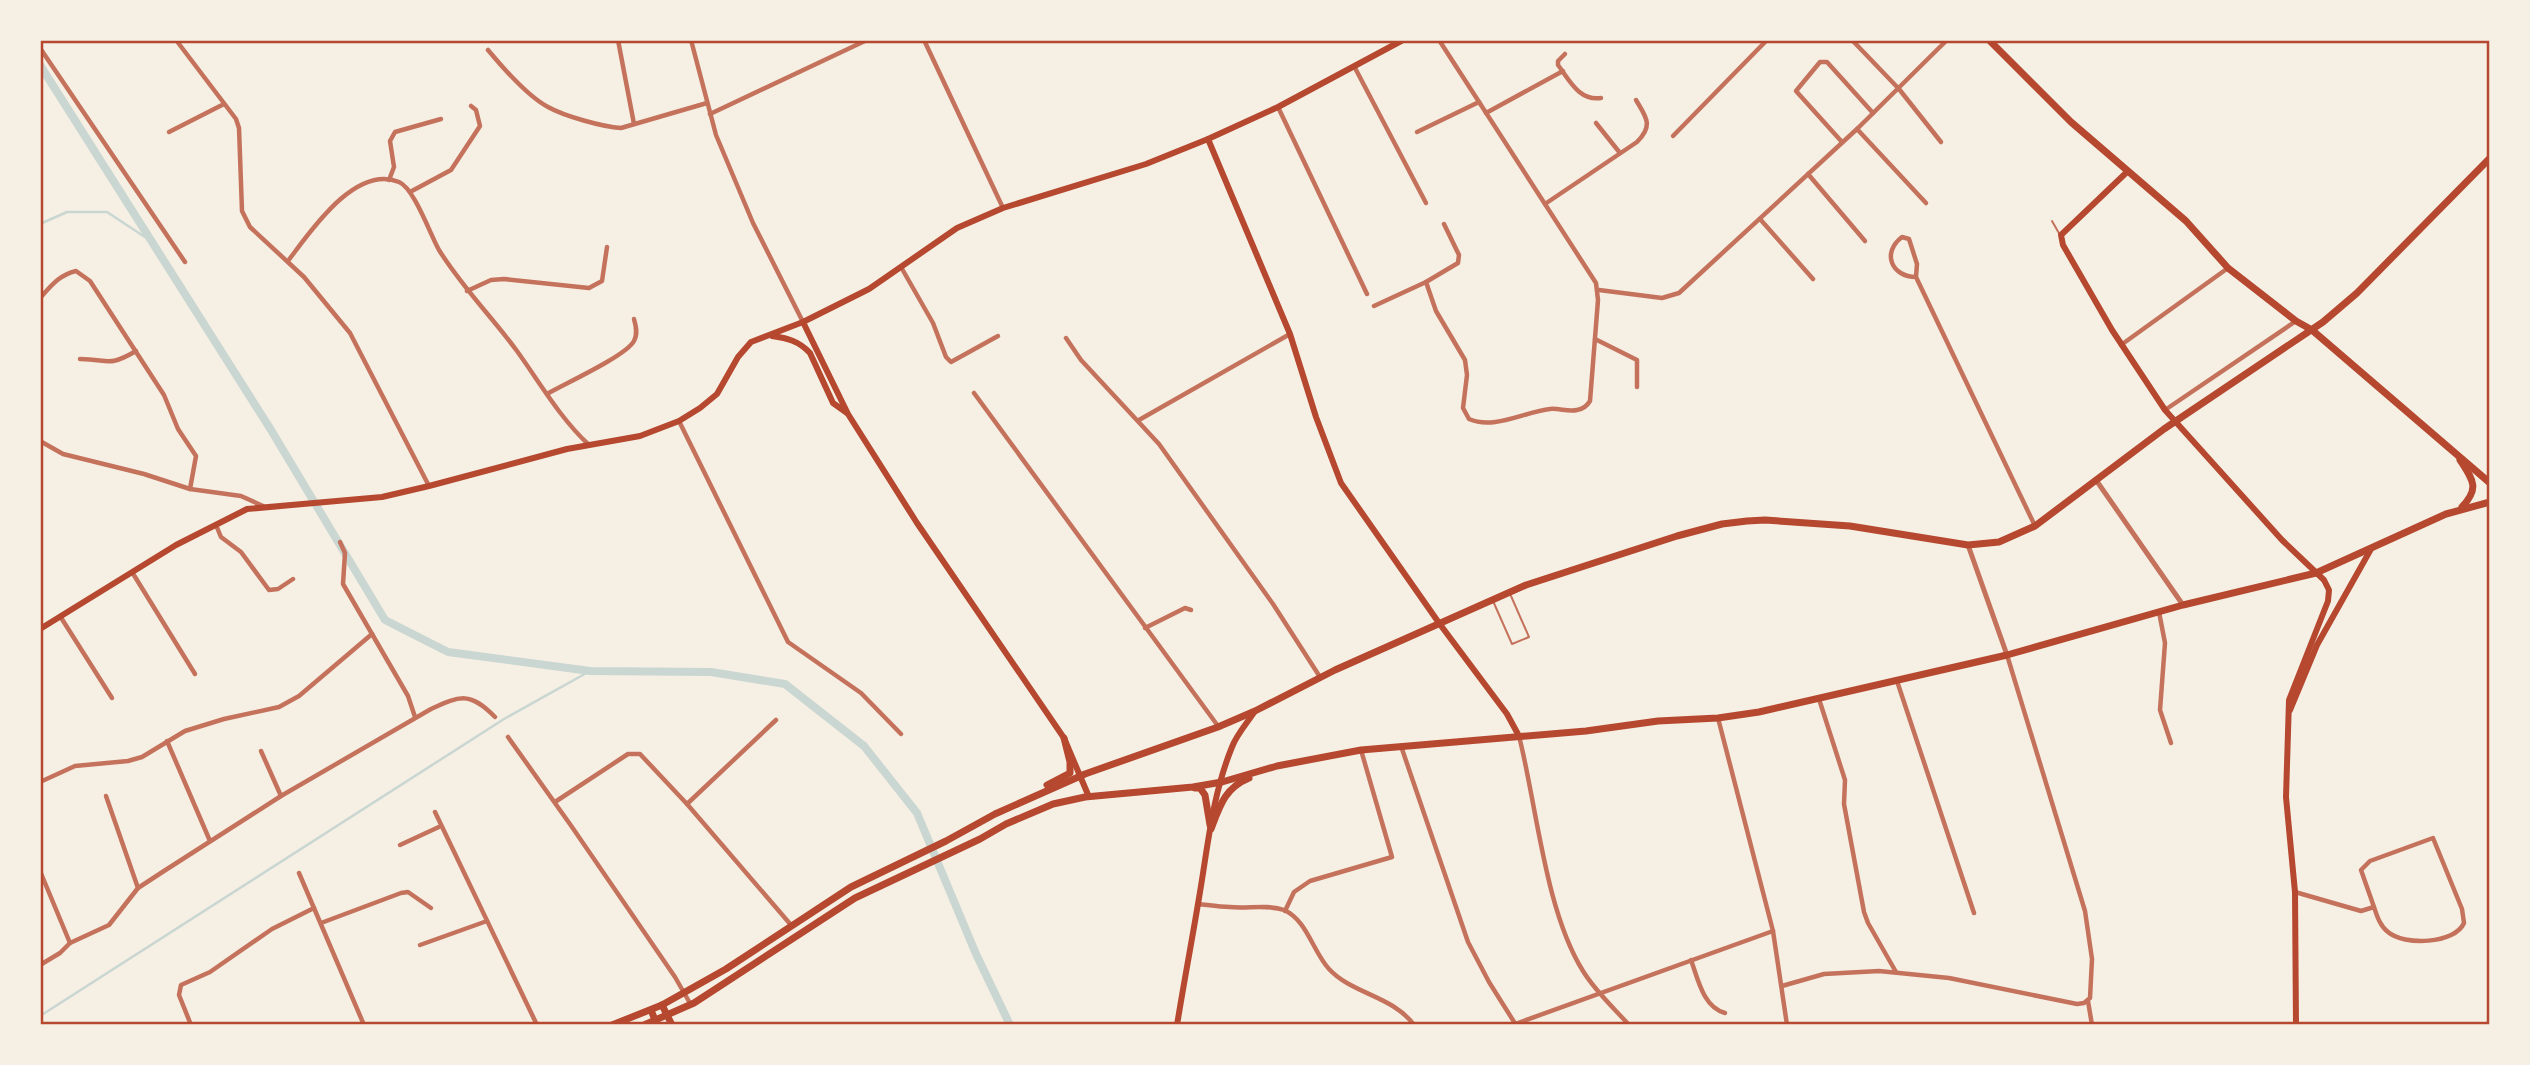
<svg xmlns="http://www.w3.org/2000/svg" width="2530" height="1065" viewBox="0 0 2530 1065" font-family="Figtree,sans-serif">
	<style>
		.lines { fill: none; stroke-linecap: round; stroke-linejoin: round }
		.stream { stroke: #c9d6d2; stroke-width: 2.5 }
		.canal { stroke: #c9d6d2; stroke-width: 8 }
		.service { stroke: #c5725c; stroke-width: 2 }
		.minor { stroke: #c5725c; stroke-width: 4.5 }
		.tertiary { stroke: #c5725c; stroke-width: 5 }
		.secondary { stroke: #b5482f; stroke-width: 6 }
		.primary { stroke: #b5482f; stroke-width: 7 }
		.trunk { stroke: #b5482f; stroke-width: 7 }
		.neatline { fill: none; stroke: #b5482f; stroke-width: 2.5 }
	</style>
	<rect width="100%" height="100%" fill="#f6efe4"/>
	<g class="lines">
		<g class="stream">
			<polyline points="40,224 67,212 107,212 154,243"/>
			<polyline points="40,1016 504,719 590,671"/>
		</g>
		<polyline class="canal" points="40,65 271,430 385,620 448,652 590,671 711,672 785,684 864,746 917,813 976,954 1010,1025"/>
		<g class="service">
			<polyline points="2052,221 2060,235"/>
			<polyline points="1493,601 1512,644 1529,637 1511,596"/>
		</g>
		<g class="minor">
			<polyline points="176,40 236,119 239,128 242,211 250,227 304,277 350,333 429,486"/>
			<polyline points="618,40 634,124"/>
			<polyline points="691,40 716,135 753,223 803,322"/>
			<polyline points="924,40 1003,208"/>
			<polyline points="1852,40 1899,89 1941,142"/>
			<polyline points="40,48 185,262"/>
			<path d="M488,50C503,68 527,96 548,107C564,116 603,127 621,128L707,103"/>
			<path d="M1565,54L1558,61V65C1570,81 1579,101 1601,98"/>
			<polyline points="1354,66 1426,203"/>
			<polyline points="1278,107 1367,294"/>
			<polyline points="1486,113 1563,71"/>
			<polyline points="710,114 867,40"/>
			<polyline points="1596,123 1620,153"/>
			<polyline points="1857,129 1926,203"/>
			<polyline points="169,132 224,104"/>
			<polyline points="1417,132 1479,102"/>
			<polyline points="1673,136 1767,40"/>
			<polyline points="1842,142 1796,91 1820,62 1827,62 1873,113"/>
			<polyline points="1808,174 1865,241"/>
			<polyline points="389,180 394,167 390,141 395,132 441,119"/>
			<polyline points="410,192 451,170 480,126 476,110 471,106"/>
			<path d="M1545,204L1637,142C1654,125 1646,117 1636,100"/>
			<polyline points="1760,219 1813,279"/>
			<path d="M288,261C310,232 355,164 399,182C414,188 430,234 439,250C462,287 492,317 517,351C540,383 560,418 589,445"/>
			<polyline points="901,267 933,323 946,357 951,362 998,336"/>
			<path d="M1916,277L1917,264L1909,239L1902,237C1881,253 1892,277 1916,277L2035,526"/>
			<path d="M1426,282L1436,311L1465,360L1467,375L1463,408L1469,419C1494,430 1524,412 1550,409C1559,408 1568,412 1577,410C1583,409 1587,406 1590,401L1598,300L1596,283L1439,40"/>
			<polyline points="1599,290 1662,298 1679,293 1857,129 1947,40"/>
			<polyline points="467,291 491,280 504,279 589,288 602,281 607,247"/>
			<path d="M40,298C51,286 59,275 76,271L90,281L164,395L178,429L196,456L190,489"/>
			<polyline points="1374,306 1426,282 1458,263 1459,255 1444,224"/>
			<polyline points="1066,338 1081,360 1159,444 1273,604 1320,677"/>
			<polyline points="1595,339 1637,360 1637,387"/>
			<polyline points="2121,345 2228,268"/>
			<path d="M80,359C109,359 107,368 136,351"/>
			<polyline points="974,393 1218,726"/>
			<path d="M547,394C564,384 626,356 634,341C638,334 636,326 634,319"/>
			<polyline points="2165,410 2296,321"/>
			<polyline points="1139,420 1290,334"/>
			<polyline points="679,421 788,642 861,693 901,734"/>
			<polyline points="40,441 63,454 144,474 190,489 241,496 263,506"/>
			<polyline points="216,525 221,537 241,552 269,590 278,589 293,579"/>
			<polyline points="340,542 345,553 343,584 408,696 415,717"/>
			<polyline points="132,572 195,674"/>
			<polyline points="2159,612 2165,643 2160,710 2171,743"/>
			<polyline points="60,616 112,698"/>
			<polyline points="1145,628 1185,608 1191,610"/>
			<polyline points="1897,681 1974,913"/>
			<polyline points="1819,699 1845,780 1844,804 1864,912 1868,923 1896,972"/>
			<polyline points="1718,718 1773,931 1787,1025"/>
			<path d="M1519,736C1537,807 1545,910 1583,971C1595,991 1614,1008 1629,1025"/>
			<polyline points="508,737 572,827 675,977 691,1005"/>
			<polyline points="167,741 210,841"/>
			<polyline points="1401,746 1468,942 1489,982 1516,1025"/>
			<polyline points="261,751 281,796"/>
			<polyline points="40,782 75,766 128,761 142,757 185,731 224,719 279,707 299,696 372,634"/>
			<polyline points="106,796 138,888"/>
			<polyline points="555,802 628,754 640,754 687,804 791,925"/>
			<polyline points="687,804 776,720"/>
			<polyline points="435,812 537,1025"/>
			<polyline points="400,845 441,826"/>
			<polyline points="40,871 70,943"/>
			<polyline points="299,873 364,1025"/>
			<path d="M2295,892L2361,911L2374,907L2361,870L2370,861L2433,838L2462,909L2464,923C2455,944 2404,946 2388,932C2380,926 2377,916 2374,907"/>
			<path d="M1198,904C1208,905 1219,907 1230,907C1247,909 1267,904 1284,910C1307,920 1313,952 1329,969C1352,994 1393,996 1414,1025"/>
			<polyline points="1285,911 1294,892 1310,881 1392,857 1361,750"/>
			<polyline points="321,923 401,893 408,892 431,908"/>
			<polyline points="420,945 487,921"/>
			<path d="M1691,960C1698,979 1703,1007 1725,1013"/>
			<path d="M40,965L60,953L70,943L109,925L138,888L164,871L281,796L431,709C461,695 470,692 495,717"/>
			<polyline points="1782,986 1824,974 1879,971 1949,978 2077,1004 2084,1003 2090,998 2092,959 2085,911 2007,655"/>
			<polyline points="2088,1001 2092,1025"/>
			<polyline points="1515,1024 1773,931"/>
			<polyline points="191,1025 179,995 181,985 210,972 272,929 314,908"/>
		</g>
		<g class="tertiary">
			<polyline points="2096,480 2183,605"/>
			<polyline points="1968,545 2007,655"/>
		</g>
		<g class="secondary">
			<polyline points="1208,139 1290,334 1316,417 1341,483 1439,623 1507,714 1519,736"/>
			<polyline points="2128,171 2061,235 2063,245 2112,330 2165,410 2282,540 2324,580 2329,590 2328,601 2289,700 2286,797 2295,892 2296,1025"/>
			<polyline points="803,322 848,414 917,523 1064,738 1089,797"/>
			<path d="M772,336C787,338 799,341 810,353L833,403L847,413"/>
			<polyline points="40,629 176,545 247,509 382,497 429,486 567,449 640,436 679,421 700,408 717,394 738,357 751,342 803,322 869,289 957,228 1003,208 1146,164 1208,139 1278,107 1403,40"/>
			<polyline points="2290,710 2317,645 2371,549"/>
			<path d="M1177,1025C1184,982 1192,940 1199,898C1208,846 1212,796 1232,747C1237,734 1248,722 1255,711"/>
		</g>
		<g class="primary">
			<polyline points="1989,40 2071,122 2186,221 2228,268 2296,321 2312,330 2490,483"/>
			<path d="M2460,460C2473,480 2480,488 2462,507"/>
			<polyline points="1047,785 1070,773 1070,762 1064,738"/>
			<polyline points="1195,788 1200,788 1205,795 1210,825"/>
			<path d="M1211,829C1220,805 1225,788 1249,778"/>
			<polyline points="612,1025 662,1005 726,969 851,887 946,841 995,814 1085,774 1218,727 1255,711 1335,670 1526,585 1677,536 1722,524 1747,521 1765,520 1850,526 1968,545 1999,542 2035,526 2164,429 2323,322 2357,293 2490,158"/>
			<polyline points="644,1025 694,1003 855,898 980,839 1006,824 1053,804 1085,797 1193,787 1222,782 1277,766 1361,750 1586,731 1658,721 1718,718 1759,712 2007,655 2183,605 2316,573 2446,514 2490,502"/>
		</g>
		<g class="trunk">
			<polyline points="662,1005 672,1025"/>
			<polyline points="651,1010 657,1025"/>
		</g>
	</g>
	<rect width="2530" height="1065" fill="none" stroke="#f6efe4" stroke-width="84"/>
	<rect x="42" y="42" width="2446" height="981" class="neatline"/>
</svg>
